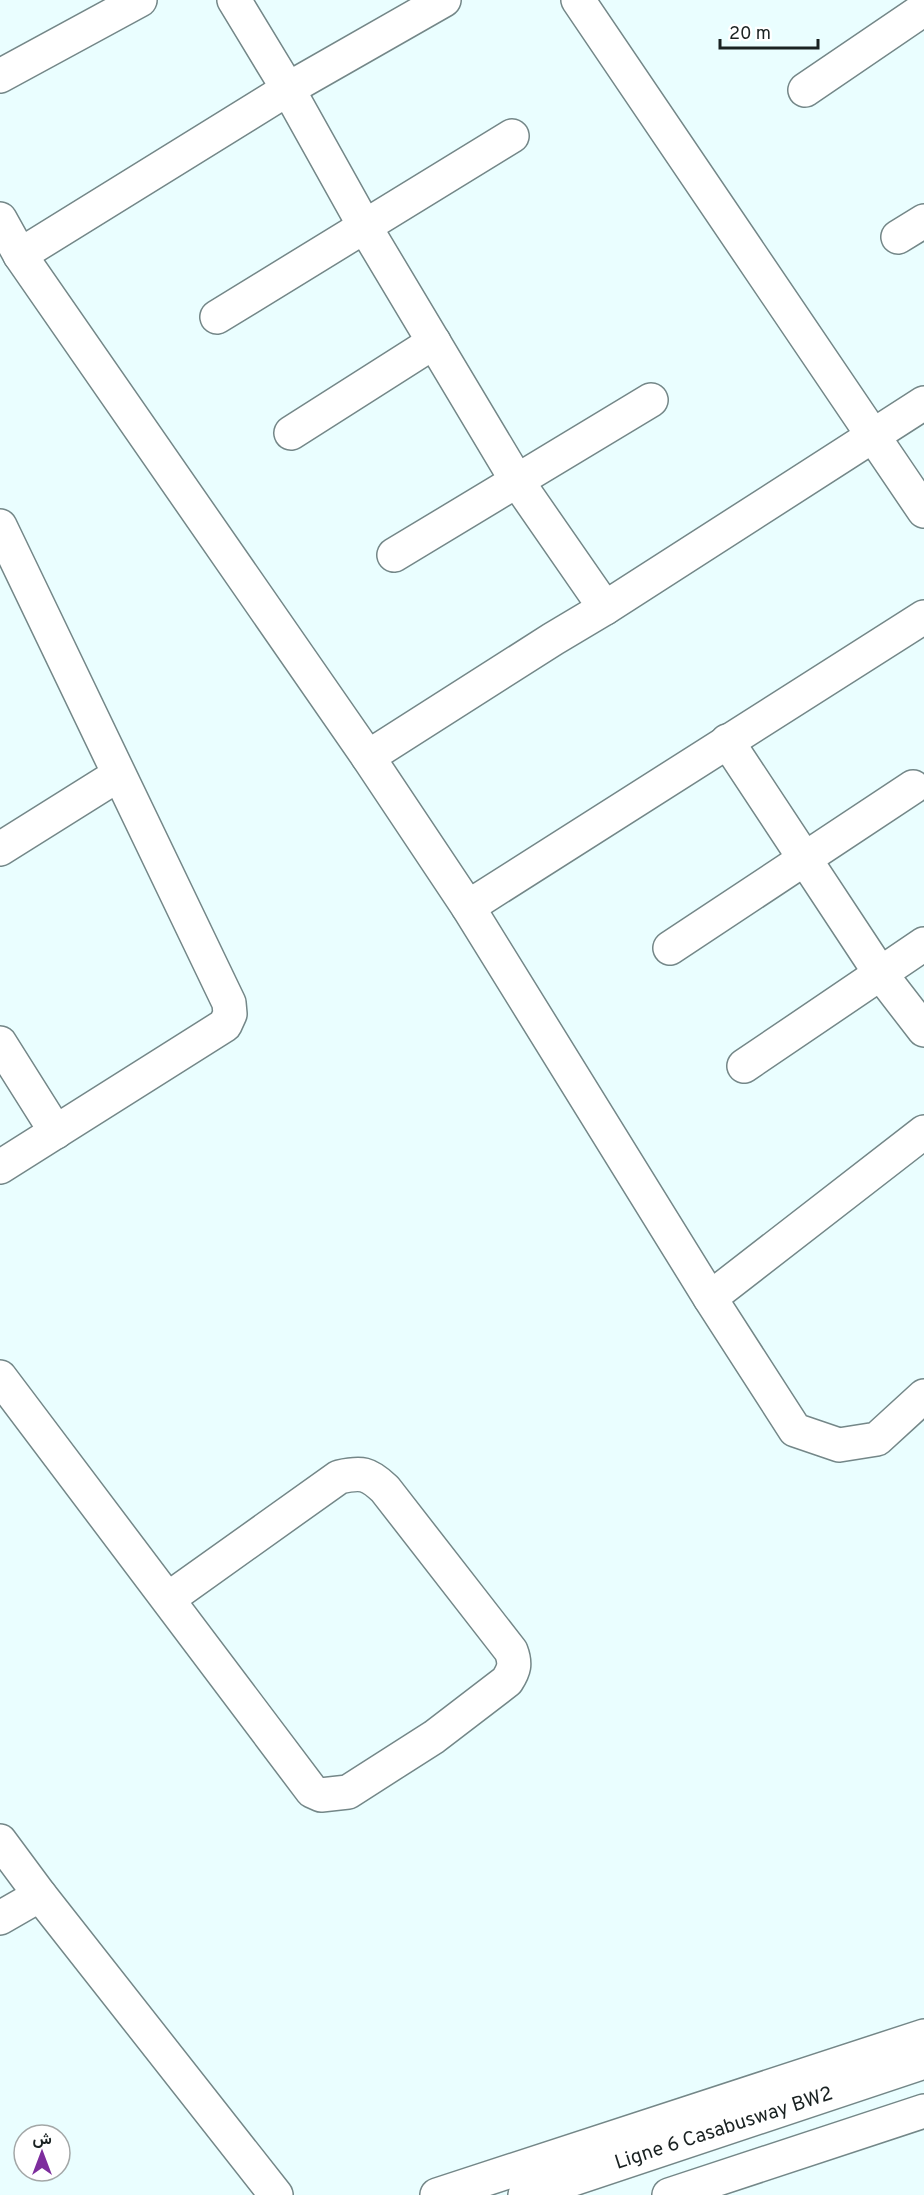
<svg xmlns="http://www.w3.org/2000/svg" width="924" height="2195" viewBox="0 0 924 2195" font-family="Overpass,Vazirmatn,sans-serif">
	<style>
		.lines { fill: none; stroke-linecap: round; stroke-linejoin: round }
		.minor-casing { stroke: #748788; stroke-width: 36 }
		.major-casing { stroke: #748788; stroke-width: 36 }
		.minor { stroke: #fff; stroke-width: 33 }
		.major { stroke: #fff; stroke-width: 33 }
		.labels { text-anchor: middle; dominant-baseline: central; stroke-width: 5; stroke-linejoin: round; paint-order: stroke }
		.street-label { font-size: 20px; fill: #1a2222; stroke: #fff }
	</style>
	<rect width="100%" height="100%" fill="#eafeff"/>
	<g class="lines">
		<defs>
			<g id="minor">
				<polyline points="234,0 288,89 365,227 517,481 605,608 553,639 368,757"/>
				<polyline points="578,0 924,511"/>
				<polyline points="0,76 140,0"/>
				<polyline points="805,90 924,9"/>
				<polyline points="0,219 20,255 368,757 468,907 710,1298 795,1430 839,1445 877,1439 924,1396"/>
				<polyline points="898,237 924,221"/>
				<polyline points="20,255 288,89 444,0"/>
				<polyline points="217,317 512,136"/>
				<polyline points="291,433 434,342"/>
				<polyline points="0,526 229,1003 230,1014 225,1025 0,1167"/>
				<polyline points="394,555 651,400"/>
				<polyline points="605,608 924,403"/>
				<polyline points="727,741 880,973 924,1030"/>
				<polyline points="0,849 118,775"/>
				<polyline points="468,907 924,617"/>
				<polyline points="670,948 913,787"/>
				<polyline points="0,1043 56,1132"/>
				<polyline points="744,1066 924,944"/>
				<polyline points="710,1298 924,1132"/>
				<path d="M0,1377L312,1791L321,1795L348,1792L434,1737L507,1681C514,1670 516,1664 511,1651L385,1489C368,1473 362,1472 339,1477L168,1599"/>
				<polyline points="0,1841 40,1895 276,2195"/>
				<polyline points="0,1918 40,1895"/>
				<polyline points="525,2195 924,2062"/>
			</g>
			<g id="major">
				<polyline points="437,2195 924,2036"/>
				<polyline points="669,2195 924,2111"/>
			</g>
		</defs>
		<use href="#minor" class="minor-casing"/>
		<use href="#major" class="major-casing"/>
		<use href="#minor" class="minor"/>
		<use href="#major" class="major"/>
	</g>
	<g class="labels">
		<g class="street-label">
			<text transform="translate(724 2129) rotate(-18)">Ligne 6 Casabusway BW2</text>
		</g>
	</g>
	<g transform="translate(42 2153)"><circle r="28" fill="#ffffff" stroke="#a3a7a7" stroke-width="1.5"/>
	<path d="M0-4.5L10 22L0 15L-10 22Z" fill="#7d2d9d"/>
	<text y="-9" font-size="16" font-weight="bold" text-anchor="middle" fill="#1a2222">ش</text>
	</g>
	<path d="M720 39v9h98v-9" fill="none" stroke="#1a2222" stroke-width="3"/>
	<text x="729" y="39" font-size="18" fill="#1a2222" stroke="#ffffff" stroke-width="4.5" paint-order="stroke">20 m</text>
</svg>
